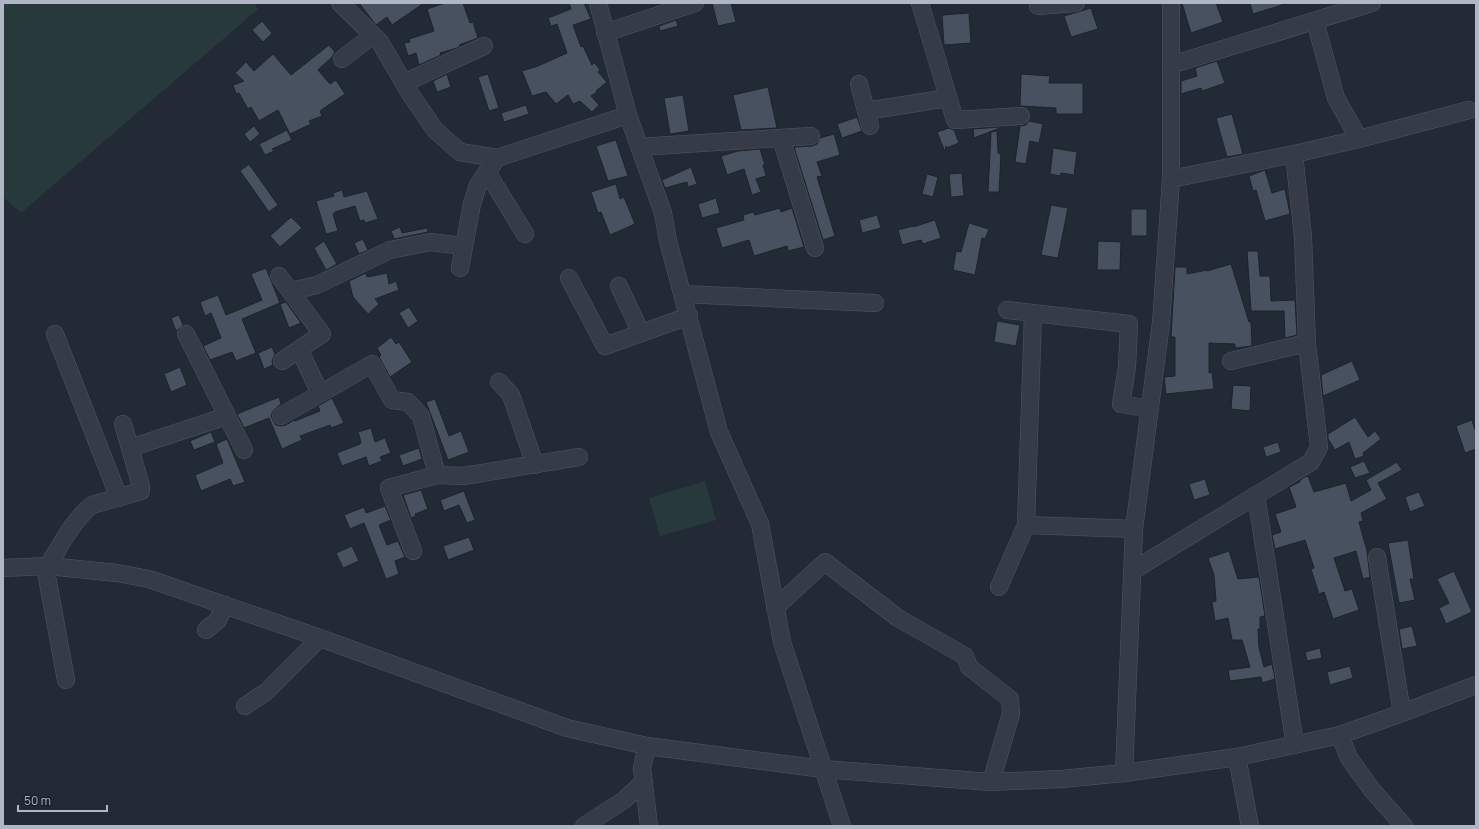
<svg xmlns="http://www.w3.org/2000/svg" width="1479" height="829" viewBox="0 0 1479 829" font-family="Manrope,sans-serif">
	<style>
		.green { fill: #27393a }
		.building { fill: #485160; stroke: #1c232e }
		.lines { fill: none; stroke-linecap: round; stroke-linejoin: round }
		.minor-casing { stroke: #505762; stroke-width: 18 }
		.minor { stroke: #353c47; stroke-width: 17 }
	</style>
	<rect width="100%" height="100%" fill="#222a36"/>
	<g class="green">
		<polygon points="3,3 254,3 258,9 21,213 3,197"/>
		<polygon points="705,481 716,520 660,536 649,498"/>
	</g>
	<g class="building">
		<polygon points="359,3 424,3 392,25 387,17 376,25"/>
		<polygon points="445,3 463,3 470,23 473,22 478,38 459,45 460,46 457,48 440,53 441,55 419,65 416,53 408,56 404,43 410,42 409,39 434,31 427,9"/>
		<polygon points="569,3 584,3 591,19 573,25 581,47 583,46 592,65 594,62 600,70 598,72 607,82 596,91 597,92 591,96 599,105 592,112 580,101 573,104 568,95 556,104 546,92 532,96 522,71 538,66 567,53 557,24 551,26 548,18 571,9"/>
		<polygon points="712,3 731,3 736,22 718,26"/>
		<polygon points="1182,3 1216,3 1223,22 1191,33"/>
		<polygon points="1250,3 1281,3 1282,5 1253,14"/>
		<polygon points="1091,8 1098,29 1071,37 1064,16"/>
		<polygon points="969,13 971,43 944,45 942,15"/>
		<polygon points="676,20 678,26 660,31 659,26"/>
		<polygon points="262,21 272,33 263,42 252,30"/>
		<polygon points="329,45 335,52 332,57 318,70 330,84 336,80 345,94 320,111 322,116 309,121 311,124 290,134 278,110 259,121 251,107 248,109 239,93 236,94 233,85 244,81 235,73 246,62 254,71 273,54 291,75"/>
		<polygon points="1217,61 1225,83 1202,91 1201,88 1181,94 1181,81 1197,76 1195,68"/>
		<polygon points="447,74 451,87 437,92 433,81"/>
		<polygon points="488,74 499,108 489,111 478,77"/>
		<polygon points="1021,74 1050,76 1049,83 1083,83 1083,114 1056,114 1056,108 1020,106"/>
		<polygon points="768,87 777,128 741,130 733,95"/>
		<polygon points="683,95 689,131 670,134 664,98"/>
		<polygon points="526,105 529,114 504,122 501,113"/>
		<polygon points="1232,114 1243,154 1227,157 1216,118"/>
		<polygon points="857,117 862,131 842,138 837,124"/>
		<polygon points="1029,121 1043,124 1039,143 1030,141 1026,164 1015,162 1020,126 1026,125"/>
		<polygon points="254,126 260,134 250,142 244,134"/>
		<polygon points="1000,127 1000,128 974,138 973,129"/>
		<polygon points="949,128 954,130 959,143 946,148 946,146 945,152 937,132"/>
		<polygon points="287,130 292,140 272,149 274,151 265,155 259,144"/>
		<polygon points="997,131 998,153 1001,154 999,192 988,192 991,132"/>
		<polygon points="834,134 840,155 817,162 822,176 817,177 835,236 823,240 794,147 812,146 817,144 820,138"/>
		<polygon points="616,140 628,176 608,181 596,146"/>
		<polygon points="1053,148 1077,152 1074,175 1061,173 1060,176 1050,174"/>
		<polygon points="760,149 765,165 763,165 766,176 756,179 761,192 752,195 744,169 727,175 721,156 738,151"/>
		<polygon points="249,164 278,205 269,212 240,171"/>
		<polygon points="691,167 697,184 688,187 687,182 665,188 662,180"/>
		<polygon points="1265,170 1272,193 1285,189 1290,214 1265,221 1256,190 1253,191 1249,176"/>
		<polygon points="962,173 964,196 951,197 949,174"/>
		<polygon points="927,174 938,177 933,197 922,194"/>
		<polygon points="616,184 620,199 624,197 635,224 610,235 601,212 598,213 591,192"/>
		<polygon points="342,190 344,197 367,191 378,219 365,223 364,220 360,221 355,206 335,212 335,213 333,214 338,231 326,234 316,201 334,196 333,193"/>
		<polygon points="716,198 720,213 702,218 698,204"/>
		<polygon points="1051,205 1068,208 1058,258 1041,255"/>
		<polygon points="780,208 781,212 792,208 804,247 788,251 787,246 754,256 749,240 722,248 716,228 744,220 743,215 753,212 755,215"/>
		<rect x="1131" y="209" width="16" height="27"/>
		<polygon points="877,215 881,228 862,233 859,220"/>
		<polygon points="291,217 302,228 280,247 270,236"/>
		<polygon points="935,220 941,238 923,244 921,240 902,245 898,230 913,226 913,227"/>
		<polygon points="969,223 989,229 985,239 982,238 975,275 953,270 956,251 961,252"/>
		<polygon points="400,227 402,233 427,228 428,232 394,239 391,231"/>
		<polygon points="363,239 368,250 359,254 354,243"/>
		<polygon points="324,241 337,264 326,270 314,248"/>
		<polygon points="1098,241 1121,242 1120,270 1097,270"/>
		<polygon points="1247,251 1258,251 1260,276 1270,276 1271,301 1295,300 1297,335 1285,338 1284,311 1251,311"/>
		<polygon points="1231,264 1249,322 1251,322 1252,346 1235,348 1235,344 1209,343 1209,373 1212,372 1214,389 1166,394 1164,377 1175,376 1175,337 1171,337 1175,267 1187,267 1187,274 1207,270 1207,271"/>
		<polygon points="266,268 280,303 242,319 256,353 236,361 232,352 210,360 203,346 221,338 211,313 205,316 200,302 218,295 226,315 262,300 251,274"/>
		<polygon points="366,273 367,277 387,273 389,284 396,281 399,290 375,299 379,304 368,314 353,297 349,281"/>
		<polygon points="286,302 301,323 289,328 280,304"/>
		<polygon points="409,307 418,321 408,328 399,313"/>
		<polygon points="179,315 183,325 176,331 171,318"/>
		<polygon points="997,321 1020,325 1016,346 994,342"/>
		<polygon points="391,337 396,344 399,342 412,362 390,377 379,357 381,355 377,348"/>
		<polygon points="272,347 275,354 272,361 273,365 264,369 258,353"/>
		<polygon points="1352,361 1360,380 1323,396 1321,375"/>
		<polygon points="180,367 187,385 171,392 164,374"/>
		<polygon points="1233,385 1251,386 1250,411 1231,409"/>
		<polygon points="279,397 281,404 273,411 271,416 273,421 276,425 281,426 286,425 294,420 295,421 320,411 318,406 332,398 344,423 331,428 330,425 300,436 302,440 282,449 269,418 244,428 237,414"/>
		<polygon points="435,399 449,436 461,431 469,452 448,460 426,402"/>
		<polygon points="1355,417 1368,437 1375,431 1381,439 1363,453 1364,456 1355,459 1349,442 1335,450 1328,439 1328,434"/>
		<polygon points="1472,420 1476,433 1476,449 1465,453 1456,426"/>
		<polygon points="371,428 375,442 385,438 391,453 380,457 382,461 369,466 366,457 342,466 337,453 360,444 361,442 358,432"/>
		<polygon points="211,432 215,442 194,450 190,441"/>
		<polygon points="227,439 245,482 233,486 230,479 201,491 195,475 223,463 216,444"/>
		<polygon points="1278,442 1281,452 1266,457 1263,447"/>
		<polygon points="419,448 422,459 403,466 399,455"/>
		<polygon points="1364,461 1370,473 1355,478 1350,467"/>
		<polygon points="1397,462 1402,470 1378,483 1387,499 1361,513 1363,521 1359,522 1367,551 1370,577 1363,579 1356,551 1334,558 1345,591 1352,589 1359,610 1333,619 1324,592 1319,594 1311,569 1314,568 1305,540 1275,549 1272,535 1281,532 1275,514 1296,507 1289,487 1300,482 1300,480 1305,477 1308,476 1314,492 1346,483 1351,501 1371,490 1366,480"/>
		<polygon points="1205,479 1210,495 1194,500 1189,484"/>
		<polygon points="421,490 428,509 415,514 416,516 411,518 403,495"/>
		<polygon points="464,491 475,520 467,523 459,505 444,511 440,500"/>
		<polygon points="1419,492 1425,506 1410,512 1405,497"/>
		<polygon points="385,506 391,520 379,525 387,545 398,541 405,557 395,561 399,574 386,579 364,523 350,529 344,515 364,507 366,513"/>
		<polygon points="469,537 474,550 448,560 443,546"/>
		<polygon points="1408,540 1414,579 1410,579 1415,600 1399,603 1388,543"/>
		<polygon points="352,546 359,561 343,568 336,553"/>
		<polygon points="1229,551 1238,579 1259,577 1265,616 1260,617 1260,629 1258,629 1259,648 1264,667 1272,664 1275,679 1262,683 1261,677 1230,681 1228,670 1250,667 1242,640 1232,640 1228,618 1215,621 1212,602 1216,601 1214,575 1208,558"/>
		<polygon points="1454,571 1472,612 1446,624 1439,608 1449,603 1437,579"/>
		<polygon points="1412,626 1417,646 1402,649 1399,629"/>
		<polygon points="1320,648 1322,658 1307,661 1305,652"/>
		<polygon points="1350,666 1353,678 1330,685 1327,672"/>
	</g>
	<g class="lines">
		<defs>
			<g id="minor">
				<polyline points="340,3 380,42 409,92 435,130 460,152 497,158 628,115"/>
				<polyline points="598,3 628,115 663,213 668,241 719,432 760,524 782,642 842,826"/>
				<polyline points="920,3 955,120 1021,116"/>
				<polyline points="1038,6 1076,3"/>
				<polyline points="1315,21 1336,98 1359,139"/>
				<polyline points="605,33 695,3"/>
				<polyline points="342,59 373,35"/>
				<polyline points="1171,65 1372,3"/>
				<polyline points="404,83 484,46"/>
				<polyline points="859,84 870,126"/>
				<polyline points="866,111 948,98"/>
				<polyline points="781,138 815,248"/>
				<polyline points="639,147 811,136"/>
				<polyline points="487,172 525,234"/>
				<polyline points="1171,179 1294,154 1359,139 1469,110"/>
				<polyline points="460,268 472,204 478,185 497,158"/>
				<polyline points="279,276 322,334 282,361"/>
				<polyline points="569,278 605,346 689,316"/>
				<polyline points="619,286 641,333"/>
				<polyline points="291,291 317,285 390,250 430,242 464,246"/>
				<polyline points="683,294 875,303"/>
				<polyline points="1007,310 1129,324 1127,367 1121,404 1150,409"/>
				<polyline points="55,334 119,498"/>
				<polyline points="186,334 244,450"/>
				<polyline points="299,349 320,393"/>
				<polyline points="1231,361 1307,343"/>
				<polyline points="499,382 511,395 535,465"/>
				<polyline points="281,416 372,364 392,400 408,402 421,416 437,475"/>
				<polyline points="130,448 227,416"/>
				<polyline points="1256,495 1295,745"/>
				<polyline points="1026,525 1134,529"/>
				<polyline points="413,551 389,488 437,475 464,476 579,457"/>
				<polyline points="1377,557 1402,713"/>
				<polyline points="45,566 66,680"/>
				<path d="M48,566C61,545 72,521 92,505L141,491V486L123,424"/>
				<polyline points="3,568 48,566 117,573 149,579 320,638 567,728 647,746 823,769 991,782 1061,779 1124,773 1237,757 1340,735 1402,713 1476,685"/>
				<polyline points="1132,571 1311,462 1319,447 1307,343 1303,237 1294,154"/>
				<polyline points="999,587 1026,525 1033,314"/>
				<polyline points="775,608 825,562 898,618 965,656 969,667 1010,699 1011,714 991,782"/>
				<polyline points="206,630 218,620 225,605"/>
				<polyline points="245,706 266,692 320,638"/>
				<polyline points="1340,735 1349,758 1372,790 1404,826"/>
				<polyline points="647,746 642,768 649,826"/>
				<polyline points="1237,757 1250,826"/>
				<polyline points="1124,773 1134,529 1161,323 1171,179 1171,3"/>
				<polyline points="584,826 624,800 644,782"/>
			</g>
		</defs>
		<use href="#minor" class="minor-casing"/>
		<use href="#minor" class="minor"/>
	</g>
	<rect width="1479" height="829" fill="none" stroke="#b0b7c4" stroke-width="8"/>
	<path d="M18 805v6h89v-6" fill="none" stroke="#b0b7c4" stroke-width="2"/>
	<text x="24" y="805" font-size="12" fill="#b0b7c4" stroke="#1b212c" stroke-width="3" paint-order="stroke">50 m</text>
</svg>
